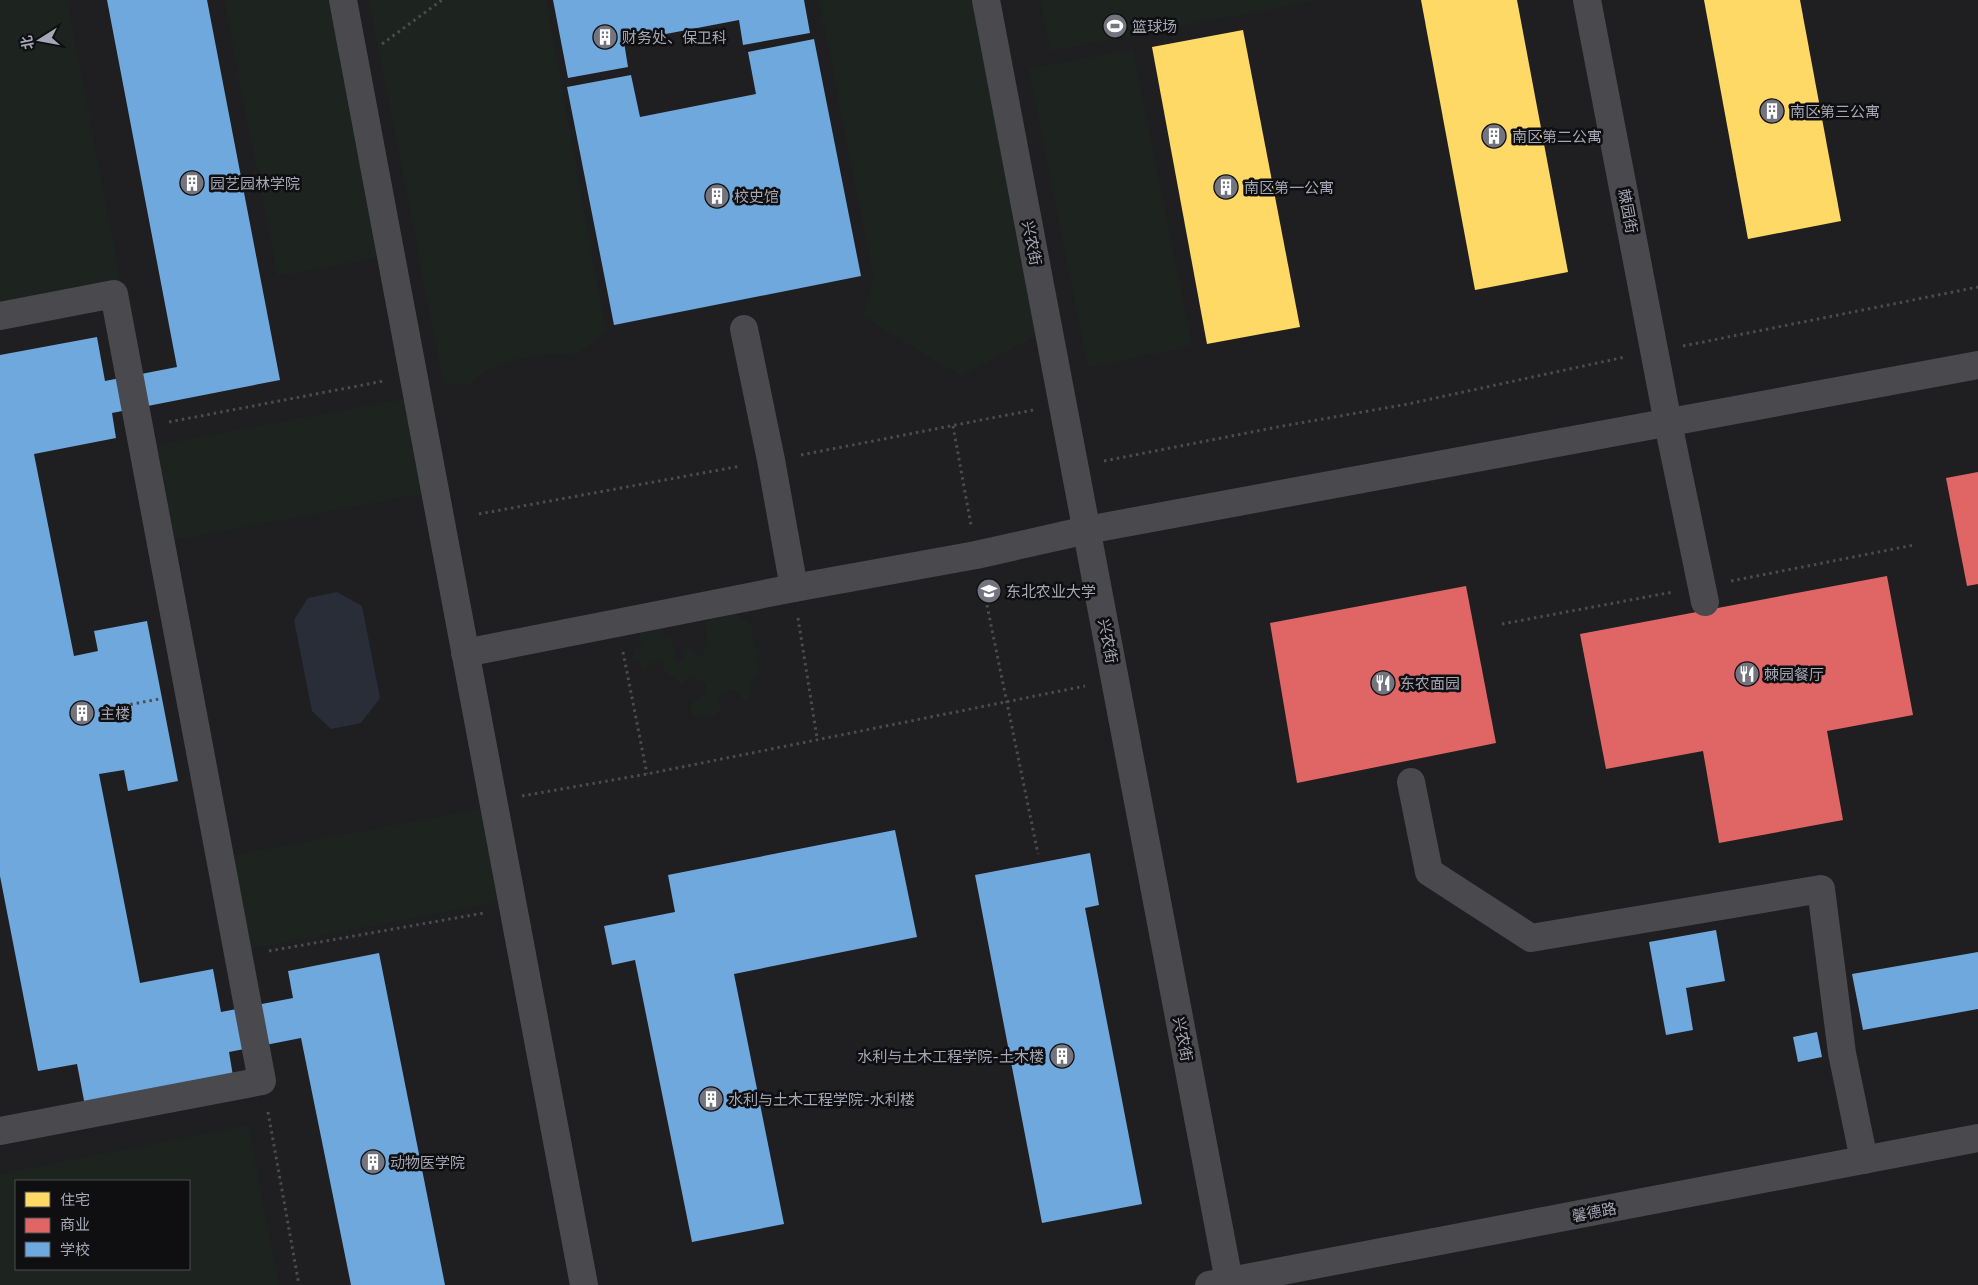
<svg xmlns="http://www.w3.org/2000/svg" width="1978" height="1285" viewBox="0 0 1978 1285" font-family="'Space Grotesk','Noto Sans SC',sans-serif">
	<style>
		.built { fill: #1f1f21; fill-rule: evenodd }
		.green { fill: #1d241f; fill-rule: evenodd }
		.water { fill: #282d37 }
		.homes { fill: #ffd966 }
		.shops { fill: #e06666 }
		.schools { fill: #6fa8dc }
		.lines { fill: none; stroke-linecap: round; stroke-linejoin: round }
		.path { stroke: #4b4b50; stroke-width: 3; stroke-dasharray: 2.5 4; stroke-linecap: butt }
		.minor { stroke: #49494e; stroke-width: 28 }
		.labels { text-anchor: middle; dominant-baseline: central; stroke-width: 5; stroke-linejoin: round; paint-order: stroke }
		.poi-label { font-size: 15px; fill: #a5a7b6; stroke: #0f0f11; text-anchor: start }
		.street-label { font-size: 15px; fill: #a5a7b6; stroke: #0f0f11 }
	</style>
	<rect width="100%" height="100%" fill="#151515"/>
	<path class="built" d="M0,0H1978V1285H0ZM16,1181H189V1269H16Z"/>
	<g class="green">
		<polygon points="0,0 67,0 120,280 0,303"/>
		<polygon points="224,0 331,0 382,257 278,276"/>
		<polygon points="369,0 546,0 606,332 578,353 554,354 516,359 485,371 469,384 444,385"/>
		<polygon points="819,0 986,0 1049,329 961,376 862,316 874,277"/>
		<polygon points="1040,0 1318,0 1050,51"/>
		<polygon points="1133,49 1192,346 1088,367 1029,69"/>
		<polygon points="410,398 427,493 174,540 157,445"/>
		<path d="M733,611L753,626C750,637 753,645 761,653L756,660L760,670L750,684L751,695L748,701H744L735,689L720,693L718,701L721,709C707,722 708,713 694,717L691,713L690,706L695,701L705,695L707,684L689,676L681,684L677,679L663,671L664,662L660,659L648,663L646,670L639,668V661H631L636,648L639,647L642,642L639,639L640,632L664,628C661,632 662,635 666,639L670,637L671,638L675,652L676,662H679L684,659V649L690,648L701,658L704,654L703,650L708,647C709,639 704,634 707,622L715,618L719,619L721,616Z"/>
		<polygon points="485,808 504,901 248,949 230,856"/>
		<path d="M248,1125L279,1285H0V1174ZM16,1181H189V1269H16Z"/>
	</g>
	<polygon class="water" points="337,592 362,606 380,698 361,723 331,729 312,711 294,620 308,598"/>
	<g class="homes">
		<polygon points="1421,0 1517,0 1568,272 1475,290"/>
		<polygon points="1704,0 1800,0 1841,221 1748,239"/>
		<polygon points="1243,30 1300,327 1207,344 1152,47"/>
	</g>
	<g class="shops">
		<polygon points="1978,472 1978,584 1967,586 1946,478"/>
		<polygon points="1887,576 1913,715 1827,731 1843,820 1719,843 1703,751 1606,769 1580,634"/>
		<polygon points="1466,586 1496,743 1297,783 1270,623"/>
	</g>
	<g class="schools">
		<polygon points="107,0 207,0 280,380 112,413 116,438 34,454 74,656 98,651 94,631 147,621 178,781 128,791 124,770 99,774 140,983 213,969 221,1012 293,998 288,971 379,953 445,1285 351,1285 301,1038 229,1052 234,1082 86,1111 77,1064 38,1071 0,876 0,355 97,337 105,381 177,367"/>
		<polygon points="553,0 804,0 810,33 743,45 739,20 624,42 628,67 568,78"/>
		<polygon points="814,39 861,276 614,325 567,87 631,75 640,117 756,94 748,52"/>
		<polygon points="895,830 917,937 734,974 784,1224 692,1242 635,960 612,965 604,926 675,912 668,875"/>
		<polygon points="1090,853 1099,905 1085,908 1142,1204 1042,1223 975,875"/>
		<polygon points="1716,930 1725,981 1686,988 1693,1030 1666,1035 1649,942"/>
		<polygon points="1978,952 1978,1009 1863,1030 1852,974"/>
		<polygon points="1817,1032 1822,1057 1798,1062 1793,1037"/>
	</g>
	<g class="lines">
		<g class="path">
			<polyline points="382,44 442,0"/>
			<polyline points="1683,346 1978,287"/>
			<polyline points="169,422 384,381"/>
			<polyline points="953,426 971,525"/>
			<polyline points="801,455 1033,410"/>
			<polyline points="1104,461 1283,426 1408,404 1625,357"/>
			<polyline points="479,514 741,466"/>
			<polyline points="1731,581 1914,545"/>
			<polyline points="983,586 1038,854"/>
			<polyline points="798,618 817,738"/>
			<polyline points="1502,624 1673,592"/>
			<polyline points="623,652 647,774"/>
			<polyline points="92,712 159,699"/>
			<polyline points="522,796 647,774 1085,686"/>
			<polyline points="269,951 484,913"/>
			<polyline points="268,1112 299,1285"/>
		</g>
		<g class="minor">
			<polyline points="343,0 584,1285"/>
			<polyline points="986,0 1229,1281"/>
			<polyline points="1587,0 1668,423 1705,602"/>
			<polyline points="0,316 114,294 262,1081 0,1131"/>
			<polyline points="744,329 771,460 794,588"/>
			<polyline points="465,653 794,588 976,555 1087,530 1978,365"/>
			<polyline points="1411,782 1429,872 1531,938 1821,889 1842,1053 1864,1160"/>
			<polyline points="1209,1285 1978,1138"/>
		</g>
	</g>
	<defs>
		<symbol id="stadium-disc" viewBox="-11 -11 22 22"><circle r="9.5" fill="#73747e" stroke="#0f0f11"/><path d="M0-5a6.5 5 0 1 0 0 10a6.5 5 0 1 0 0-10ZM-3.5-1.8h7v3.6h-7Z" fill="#fff"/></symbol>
		<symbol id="building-disc" viewBox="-11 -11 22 22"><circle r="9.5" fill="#73747e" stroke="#0f0f11"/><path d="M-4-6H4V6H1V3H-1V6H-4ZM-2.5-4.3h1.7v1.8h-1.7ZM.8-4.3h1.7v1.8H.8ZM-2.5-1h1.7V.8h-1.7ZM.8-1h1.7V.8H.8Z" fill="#fff"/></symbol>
		<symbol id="university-disc" viewBox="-11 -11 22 22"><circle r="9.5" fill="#73747e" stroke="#0f0f11"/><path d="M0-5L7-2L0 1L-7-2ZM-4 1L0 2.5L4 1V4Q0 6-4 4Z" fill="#fff"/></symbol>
		<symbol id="restaurant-disc" viewBox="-11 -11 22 22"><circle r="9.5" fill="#73747e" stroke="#0f0f11"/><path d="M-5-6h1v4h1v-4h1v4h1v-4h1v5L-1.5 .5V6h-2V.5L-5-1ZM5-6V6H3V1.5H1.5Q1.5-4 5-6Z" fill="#fff"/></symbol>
	</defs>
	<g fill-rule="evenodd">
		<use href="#stadium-disc" x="1101" y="12" width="28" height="28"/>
		<use href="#building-disc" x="591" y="23" width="28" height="28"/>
		<use href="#building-disc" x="1758" y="97" width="28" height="28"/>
		<use href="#building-disc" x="1480" y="122" width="28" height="28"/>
		<use href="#building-disc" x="178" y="169" width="28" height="28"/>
		<use href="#building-disc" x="1212" y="173" width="28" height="28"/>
		<use href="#building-disc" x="703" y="182" width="28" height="28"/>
		<use href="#university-disc" x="975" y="577" width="28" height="28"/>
		<use href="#restaurant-disc" x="1733" y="660" width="28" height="28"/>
		<use href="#restaurant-disc" x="1369" y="669" width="28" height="28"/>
		<use href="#building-disc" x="68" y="699" width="28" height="28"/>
		<use href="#building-disc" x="1048" y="1042" width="28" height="28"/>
		<use href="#building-disc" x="697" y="1085" width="28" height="28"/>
		<use href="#building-disc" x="359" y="1148" width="28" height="28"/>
	</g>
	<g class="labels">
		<g class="poi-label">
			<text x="1132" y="26">篮球场</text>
			<text x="622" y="37">财务处、保卫科</text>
			<text x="1790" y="111">南区第三公寓</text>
			<text x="1512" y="136">南区第二公寓</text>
			<text x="210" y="183">园艺园林学院</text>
			<text x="1244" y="187">南区第一公寓</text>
			<text x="734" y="196">校史馆</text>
			<text x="1006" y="591">东北农业大学</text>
			<text x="1764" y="674">棘园餐厅</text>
			<text x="1400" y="683">东农面园</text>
			<text x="100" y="713">主楼</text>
			<text x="1044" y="1056" text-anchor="end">水利与土木工程学院-土木楼</text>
			<text x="728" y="1099">水利与土木工程学院-水利楼</text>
			<text x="390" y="1162">动物医学院</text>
		</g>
		<g class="street-label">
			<text transform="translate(1628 211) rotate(79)">棘园街</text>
			<text transform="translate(1032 243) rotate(79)">兴农街</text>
			<text transform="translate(1108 641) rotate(79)">兴农街</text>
			<text transform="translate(1183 1039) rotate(79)">兴农街</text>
			<text transform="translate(1594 1212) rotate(-11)">馨德路</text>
		</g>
	</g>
	<rect x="15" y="1180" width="175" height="90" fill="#0f0f11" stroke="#4b4c53"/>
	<rect x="25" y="1192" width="25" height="15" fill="#ffd966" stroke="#4b4c53"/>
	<text x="60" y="1205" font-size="15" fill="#a5a7b6">住宅</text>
	<rect x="25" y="1218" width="25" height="15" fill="#e06666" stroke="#4b4c53"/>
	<text x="60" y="1230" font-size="15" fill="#a5a7b6">商业</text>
	<rect x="25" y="1242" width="25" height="15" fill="#6fa8dc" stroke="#4b4c53"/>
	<text x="60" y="1255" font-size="15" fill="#a5a7b6">学校</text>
	<g transform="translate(40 40) rotate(259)" stroke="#0f0f11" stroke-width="4" paint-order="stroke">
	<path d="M0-4L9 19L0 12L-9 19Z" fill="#a5a7b6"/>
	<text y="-8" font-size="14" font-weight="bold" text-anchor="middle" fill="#a5a7b6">北</text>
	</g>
</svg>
